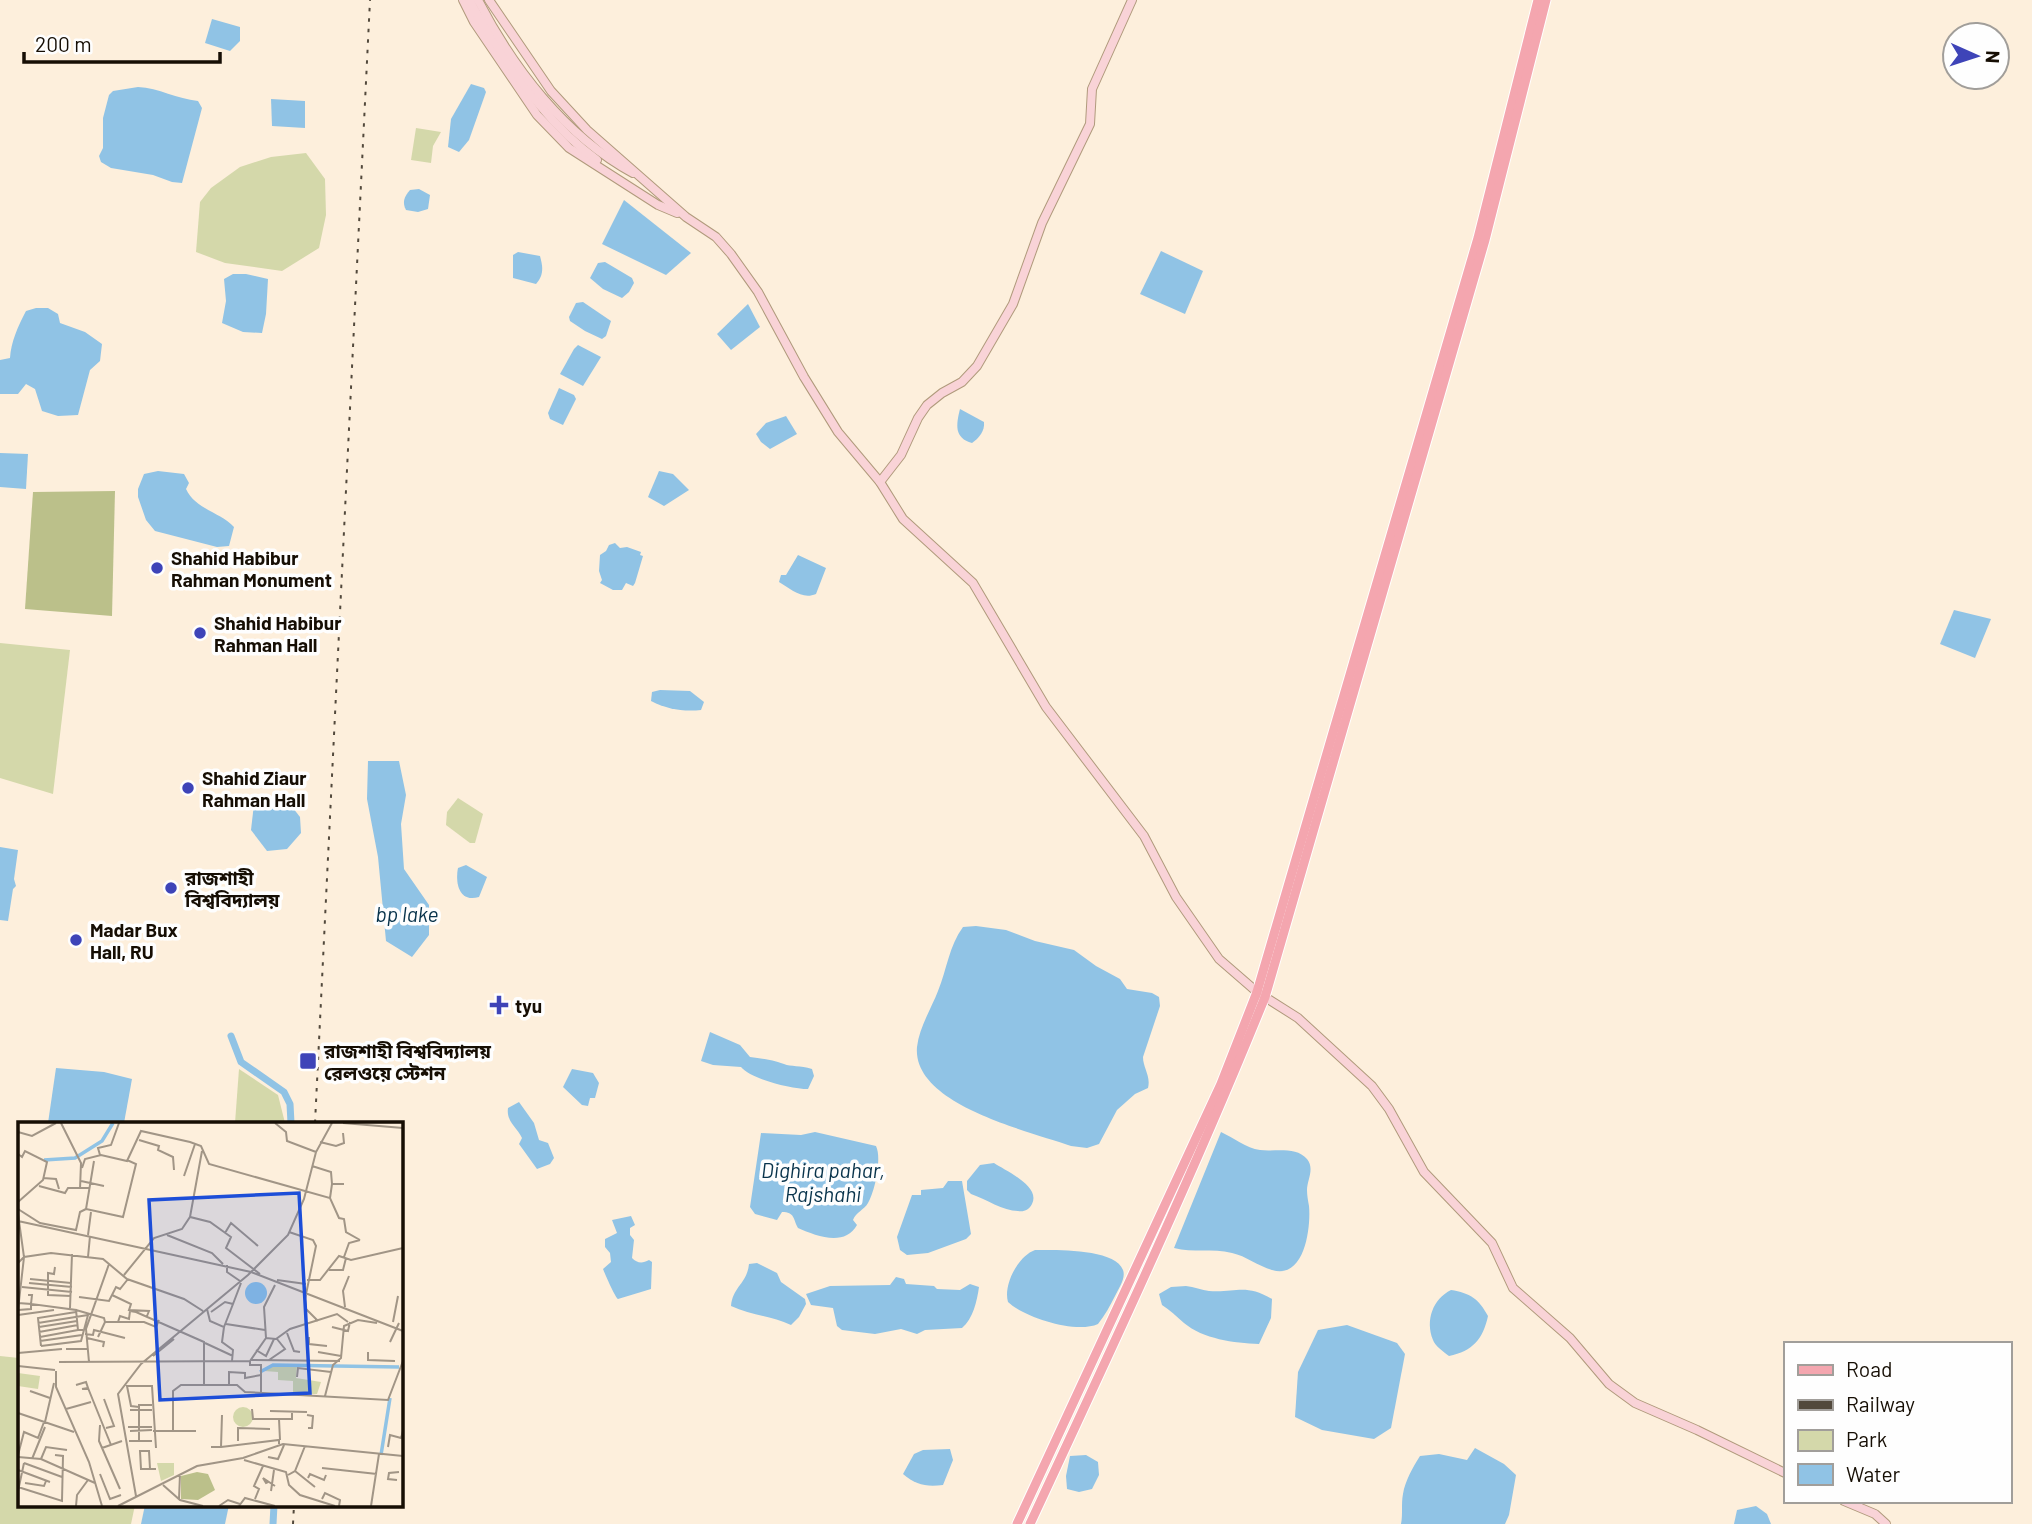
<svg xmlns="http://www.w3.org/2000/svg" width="2032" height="1524" viewBox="0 0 2032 1524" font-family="Barlow,'Noto Sans Bengali',sans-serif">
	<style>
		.green { fill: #d4d8aa }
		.forest { fill: #bbc08a }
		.water { fill: #90c3e5 }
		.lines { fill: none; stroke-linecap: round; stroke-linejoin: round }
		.canal { stroke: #90c3e5; stroke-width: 7 }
		.secondary-casing { stroke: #b09a7c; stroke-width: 10 }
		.primary-casing { stroke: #fff; stroke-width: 11 }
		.secondary { stroke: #f9d3d7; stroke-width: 8 }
		.primary { stroke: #f4a6af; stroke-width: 9 }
		.rail { stroke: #52493c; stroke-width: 2; stroke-dasharray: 3.5 7; stroke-linecap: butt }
		.poi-dot { fill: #3e44b8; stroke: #fefefe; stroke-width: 2.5 }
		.labels { text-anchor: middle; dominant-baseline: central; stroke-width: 7; stroke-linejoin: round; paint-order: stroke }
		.poi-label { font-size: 19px; font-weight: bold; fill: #160e04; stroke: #fefefe; text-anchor: start }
		.water-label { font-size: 21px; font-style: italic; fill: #08334b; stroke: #fefefe }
		.inset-river { fill: none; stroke: #90c3e5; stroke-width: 3.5 }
		.inset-road { fill: none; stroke: #a19586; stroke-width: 2 }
		.view { fill: #1d4ed8; fill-opacity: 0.15; stroke: #1d4ed8; stroke-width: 3.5 }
		.inset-edge { fill: none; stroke: #160e04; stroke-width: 3.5 }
	</style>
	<rect width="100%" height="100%" fill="#fdefdc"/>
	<g class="green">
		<polygon points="416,128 441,132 433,146 431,163 411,160"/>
		<polygon points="306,153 325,179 326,215 319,248 282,271 225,263 196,252 200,202 211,188 240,167 271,157"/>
		<polygon points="0,643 70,650 53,794 0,778"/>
		<polygon points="458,798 483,814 475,843 470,843 446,825 447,812"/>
		<polygon points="239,1069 278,1095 285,1123 235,1123"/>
		<polygon points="0,1356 19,1358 19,1505 135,1505 131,1524 0,1524"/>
	</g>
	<polygon class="forest" points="115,491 112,616 25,609 33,492"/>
	<g class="water">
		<polygon points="212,19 240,27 240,41 230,51 205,43"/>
		<polygon points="471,84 484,88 486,92 469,140 459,152 448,147 451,119"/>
		<path d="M138,87C159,88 177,99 198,101L202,108L182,183L172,182L153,175L111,168L101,162L99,156L103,148V118L109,95L113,91Z"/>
		<polygon points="271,99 305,101 305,128 272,126"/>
		<path d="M419,189L430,195L428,209L418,212L406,210C402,202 404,197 410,190Z"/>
		<polygon points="624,200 691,253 666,275 602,244"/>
		<polygon points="1161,251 1203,271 1185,314 1140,294"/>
		<path d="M518,252L540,256C543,267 544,275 536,284L513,278V255Z"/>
		<polygon points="605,262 632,278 634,283 629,292 622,298 603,289 590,278 598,263"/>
		<polygon points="233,274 246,274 268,279 266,314 262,333 243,332 222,323 226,301 224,279"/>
		<polygon points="583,302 611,321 606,336 602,339 585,331 570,321 569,317 576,303"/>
		<polygon points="748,304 760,327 731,350 717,334"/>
		<path d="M36,308H48L58,314L60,323L85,332L102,344L100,361L90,370L78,415L58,416L42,411L35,389L26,384L18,394H0V360L10,358C11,342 18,326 26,311Z"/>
		<polygon points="578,345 601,357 583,386 560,374 574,349"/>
		<polygon points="559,388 574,395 576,399 563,425 550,419 548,413"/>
		<path d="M960,409L984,422C985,431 979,438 972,443C954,438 956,425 960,409Z"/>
		<polygon points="786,416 797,434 770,449 761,442 756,434 766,423"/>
		<polygon points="0,453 28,454 26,489 0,487"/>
		<path d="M158,471L184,474L189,483L186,489C195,509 220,512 234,527L229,546L217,547L155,531L146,520L138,497V489L144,474Z"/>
		<polygon points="659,471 673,474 689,490 664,506 648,497"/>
		<polygon points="615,543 620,548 627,547 641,552 640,555 643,556 635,583 633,586 626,583 622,590 613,590 600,583 602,580 599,571 600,555 606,551 609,545"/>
		<path d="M798,555L826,568L816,594C802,600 791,589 779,582L781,575H786Z"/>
		<polygon points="1954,610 1991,619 1975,658 1940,644"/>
		<path d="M660,690L690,691L704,702L701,710C684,712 666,709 651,701L652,692Z"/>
		<polygon points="368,761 399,761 406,795 401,824 404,869 429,905 429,935 412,957 386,941 378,857 367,799"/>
		<polygon points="286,799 300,817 301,833 287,849 267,851 251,830 254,804"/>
		<polygon points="0,847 18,850 14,879 16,886 13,889 8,921 0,920"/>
		<path d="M466,865L487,877L479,897C459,903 455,883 458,868Z"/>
		<path d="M976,926L1006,930L1035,941L1074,950L1096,966L1120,979L1127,989L1152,993L1159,997L1160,1006L1143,1057C1143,1068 1151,1076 1148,1088L1135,1094L1117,1110L1099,1144L1087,1148L1071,1146C1029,1131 912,1105 917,1047C919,1028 931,1009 938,991C947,969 949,946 963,927Z"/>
		<path d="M710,1032L740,1045L750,1057C763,1059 771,1059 784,1064C791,1067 800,1065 812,1069L814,1076L808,1089C791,1089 751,1079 741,1067L713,1065L701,1061Z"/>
		<polygon points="56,1068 104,1072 132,1079 124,1123 48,1123"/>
		<polygon points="572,1069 593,1073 599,1083 595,1098 590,1098 588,1106 582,1105 563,1087"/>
		<path d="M519,1102L534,1123L539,1140L548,1143L554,1158L550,1164L537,1169L519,1144L522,1138C517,1127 506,1122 508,1108Z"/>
		<path d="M815,1132L876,1146C882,1158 875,1191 868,1203C864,1210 856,1212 853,1220L857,1225C845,1247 816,1236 798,1228C793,1219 795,1212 782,1212L777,1220L755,1214L750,1207L761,1133L801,1135Z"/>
		<path d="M1221,1132C1234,1138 1246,1148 1260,1150C1274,1152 1296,1146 1307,1159C1315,1169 1307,1180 1307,1190C1307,1195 1308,1201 1309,1206C1311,1227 1305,1280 1272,1270C1258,1266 1246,1256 1232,1253C1212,1248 1193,1253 1174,1248Z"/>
		<path d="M994,1163C1006,1171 1041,1186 1032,1204C1029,1210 1024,1212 1018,1211C1003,1211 986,1199 971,1194L967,1190V1181L980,1165Z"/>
		<polygon points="948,1181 962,1181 971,1234 966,1239 928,1253 907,1255 900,1250 897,1237 912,1195 921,1195 921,1190 943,1188"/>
		<path d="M631,1216L635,1225L630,1228V1235L634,1240L632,1258C637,1263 642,1264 649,1260L652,1262L651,1289L618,1299C615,1297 605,1274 603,1269L611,1262L610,1253L605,1247V1239L617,1233L612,1220Z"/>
		<path d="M1035,1250C1054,1250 1115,1248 1123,1270C1126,1278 1119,1288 1115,1296C1110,1306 1105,1315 1098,1324C1076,1334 1025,1318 1008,1302C1003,1285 1018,1256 1035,1250Z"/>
		<path d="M757,1263L777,1273L781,1282L805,1299L806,1304L799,1317L791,1325C771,1316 750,1315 731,1306C733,1286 747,1284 749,1264Z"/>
		<path d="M896,1277L904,1279L906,1284L934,1286L937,1289L960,1290L970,1284L979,1287C977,1301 973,1319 962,1328L925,1330L917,1334L901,1329L875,1334L842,1330L837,1326L833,1308L811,1305L806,1294L830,1286L890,1285Z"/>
		<path d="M1186,1286C1194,1287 1202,1290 1209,1291C1236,1293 1245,1283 1272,1299L1271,1318L1259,1344C1234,1343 1203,1339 1184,1323C1176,1316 1170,1310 1162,1305L1159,1294L1171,1287Z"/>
		<path d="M1451,1290C1470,1293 1479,1299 1488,1316C1483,1339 1473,1351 1449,1356C1444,1352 1435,1346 1433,1340C1425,1320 1433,1299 1451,1290Z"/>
		<polygon points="1347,1325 1397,1343 1405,1354 1391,1428 1374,1439 1322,1430 1295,1417 1298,1372 1318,1330"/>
		<path d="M1475,1448L1504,1464L1516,1475L1509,1515L1505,1524H1401C1403,1514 1401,1504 1403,1494C1405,1481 1413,1467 1420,1456L1439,1454L1467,1460Z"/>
		<path d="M950,1449L953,1460L943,1485C926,1487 916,1485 903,1474L914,1454L923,1450Z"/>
		<polygon points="1086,1455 1098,1462 1099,1475 1092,1489 1079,1492 1067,1489 1066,1476 1070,1456"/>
		<polygon points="145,1505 229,1505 225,1524 141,1524"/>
		<polygon points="1756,1506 1767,1514 1771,1524 1734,1524 1737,1510"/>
	</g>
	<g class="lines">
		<g class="canal">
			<polyline points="231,1036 241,1062 284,1092 290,1104 291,1123"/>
			<polyline points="273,1524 274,1505"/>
		</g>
		<defs>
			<g id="secondary">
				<polyline points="463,0 474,22 537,115 569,148 658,205 677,213"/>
				<path d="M470,0C476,15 486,28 495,42C523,86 554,129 597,160"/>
				<path d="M478,0C513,68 565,136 633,173"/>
				<polyline points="489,0 551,91 587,130 686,217 716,237 731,254 758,292 804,377 838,432 880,482 903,519 973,583 1046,707 1144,836 1176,897 1219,959 1257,992 1298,1018 1372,1086 1389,1109 1424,1172 1492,1243 1513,1288 1570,1338 1609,1384 1635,1403 1697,1430 1785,1473"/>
				<polyline points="880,482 901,455 918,418 927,405 942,393 962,382 977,366 1013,304 1042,223 1090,124 1092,89 1132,0"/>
				<polyline points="1844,1501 1875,1514 1886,1524"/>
			</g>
			<g id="primary">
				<polyline points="1017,1524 1221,1084 1257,992 1478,238 1538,0"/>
				<path d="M1030,1524C1111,1350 1193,1175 1265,997L1485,240L1546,0"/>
			</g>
		</defs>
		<use href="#secondary" class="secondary-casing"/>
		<use href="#primary" class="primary-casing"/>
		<use href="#secondary" class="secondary"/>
		<use href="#primary" class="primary"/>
		<g class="rail">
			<polyline points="315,1123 370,0"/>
			<polyline points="293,1524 294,1505"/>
		</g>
	</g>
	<g class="poi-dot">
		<circle cx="157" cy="568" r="7"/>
		<circle cx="200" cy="633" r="7"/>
		<circle cx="188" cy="788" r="7"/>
		<circle cx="171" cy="888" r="7"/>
		<circle cx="76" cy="940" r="7"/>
		<path d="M495.5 994.5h7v7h7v7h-7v7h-7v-7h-7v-7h7z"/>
		<rect x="299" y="1052" width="18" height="18" rx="3.5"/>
	</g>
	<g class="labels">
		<g class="poi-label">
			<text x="171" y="557">Shahid Habibur<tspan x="171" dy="22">Rahman Monument</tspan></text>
			<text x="214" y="622">Shahid Habibur<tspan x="214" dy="22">Rahman Hall</tspan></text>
			<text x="202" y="777">Shahid Ziaur<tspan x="202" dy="22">Rahman Hall</tspan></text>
			<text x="185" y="877">রাজশাহী<tspan x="185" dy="22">বিশ্ববিদ্যালয়</tspan></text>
			<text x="90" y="929">Madar Bux<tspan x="90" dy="22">Hall, RU</tspan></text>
			<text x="515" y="1005">tyu</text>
			<text x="324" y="1050">রাজশাহী বিশ্ববিদ্যালয়<tspan x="324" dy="22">রেলওয়ে স্টেশন</tspan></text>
		</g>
		<g class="water-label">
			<text x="407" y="913">bp lake</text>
			<text x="823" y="1169">Dighira pahar,<tspan x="823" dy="24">Rajshahi</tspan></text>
		</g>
	</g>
	<g transform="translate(18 1122)">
		<rect width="385" height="385" fill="#fdefdc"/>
		<path d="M251,244H279L278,256L303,260L299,272H275V259L260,258V250L246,249ZM0,251L22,254L20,267L0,264ZM215 295a10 10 0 1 1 20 0a10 10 0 1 1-20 0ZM139,341H156V353L143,359Z" fill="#d4d8aa"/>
		<path d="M179,350L190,352L197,368L180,378L163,377V354Z" fill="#bbc08a"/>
		<path d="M227 171a11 11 0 1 1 22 0a11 11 0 1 1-22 0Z" fill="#90c3e5"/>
		<path class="inset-river" d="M26,38L57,36L84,19L95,1M242,250L255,243L381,245M363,333L372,276"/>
		<path class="inset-road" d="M43,1L63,41L62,67M257,1L268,10L269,19L298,30M325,1L385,6M0,10L14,14L38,1M121,18L141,24L140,28L155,35L156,48M302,20L318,24L326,21L325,11M0,32L4,35L7,29L29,40L25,58L0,80M82,33L80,26L93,23L101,1M76,39L68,87L105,95L118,42L109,38M294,44L313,50L314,62M64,46L67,37L83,33L109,39L123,9L172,20L183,24L191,42L312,76L321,96L326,97L328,110L342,118M166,54L177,22M25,56L38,57L41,67M63,59L86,64M21,64L47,71L50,66H72M312,76L314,62H326M0,87L22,101L58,108L62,90L68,87M0,92L6,135L0,188M172,95L184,29M0,99L233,150L385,209M271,110L295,118L298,124L287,177L288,187L300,199M207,111L213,101L240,124M70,113L73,90M149,113L194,131L205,142M70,135L72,114M326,135L331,121L342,118M0,141L6,135L33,131L85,137L109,157L166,177L185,189M209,143V150L222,159M37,145L36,152L30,151V173L53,174M311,148H325L328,136M106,153L136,116L164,107L172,95L192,100L213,115L208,126L242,152M12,157L53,161M259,158L288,162M289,158H302L321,134L333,138L385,126M11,161L54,165M4,165L54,170M10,173H14L13,182L58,188L60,208H65M94,173L113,182L111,188L131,189L129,194M61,175L91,179L98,165L102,167L110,157M0,181L13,182V187L0,188M215,182L223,161M327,185L325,169L331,154M52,186L54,132M189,187L192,199L206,205L204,220L215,228L214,239M58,188L86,196L87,200M193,190L207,180L215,182L206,205M0,193L36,188M100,200L102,194L111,197L112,189L118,190L186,220V263H219L227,270L370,278L385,239M375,200L380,174M20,201L70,193L63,219L23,224M208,202L247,208M21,205L59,199M314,205L330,209L332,200M21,210L60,203M269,211L276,229L282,230M67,212L75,213L76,208L107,216M22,215L60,208M80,215L87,200H126L138,205L141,198M291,215V222L309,224M69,216L86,220L85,225M248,216L246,185L257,163M22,219L64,213M372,220L381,201M187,221L215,234M23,224L20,196L58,190M48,227H70M238,228L248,234L256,217M300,230L323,234M350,230V238L377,239M0,231L44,227M135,234L156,217M232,238L322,239M251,238L267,227L259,217M232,239L248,216L258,217L272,207L319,192L330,200M41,240L232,239V243H243V271M71,240L68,207L91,142M0,244L37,248M38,249V265L71,340L84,384M279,255L280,246L313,250M58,263L68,260L70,266L64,267M211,263V250L227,251V256L243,253M70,266L93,323M12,269L32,276M307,274L315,243L323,236L326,204L340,198L359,201M86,277L96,304L88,306M121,285L113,284L109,264H134L138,326M48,287L73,280M234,287L235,297H274V290M112,288H134M252,289L289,290M0,291L56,310M289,293L295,294L294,306H290M261,297L262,318M27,300L36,261M82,303L81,319L102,367M110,305H134M112,309L134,308M135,309H178M155,309V269L163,263H186M111,319H134M121,319V283H134M220,319V306L252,307M193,325H203L204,293M203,325L261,318V322M370,325L372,313L383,316L385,309M84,326L104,319M0,333L6,310L20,316L26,300M0,335L23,337L77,361M250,335L260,337L266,323M14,337L27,305M23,337L28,325L49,328M226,338L268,350L271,363L282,373L317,384M6,341L44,355M304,346L359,352M132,347L131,329H122L123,347H138M0,348L32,360M277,349L297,365M82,352L92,377L103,373M270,353L277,349L287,324M290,356L292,352L306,358L308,353M379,358L370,357L371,351L381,350M250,360L248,361L245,356L257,364M7,361L26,364L28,359M145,363L162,378L185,384M0,365L44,379L45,334L37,333M0,369L6,341M253,369L256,348M118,374L100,272L123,242L230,153L270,113L286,77L298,30L314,1M161,377L162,352M237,377L241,367L236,364L245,344M304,377L307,371L322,378L321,384M58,384L59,373L70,358M100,384L179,344L225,336L265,322L385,334M201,384L210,378L222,382M221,384L227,376L257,384M353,384L361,332"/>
		<path class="view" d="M281,71L292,271L142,278L131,78Z"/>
		<rect width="385" height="385" class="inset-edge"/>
	</g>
	<rect x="1784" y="1342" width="228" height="161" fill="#fefefe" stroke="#a19e9a" stroke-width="2"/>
	<rect x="1798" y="1365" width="35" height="10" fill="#f4a6af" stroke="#a19e9a" stroke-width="2"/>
	<text x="1846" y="1377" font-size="21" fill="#160e04">Road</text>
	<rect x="1798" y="1400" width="35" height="10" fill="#52493c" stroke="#a19e9a" stroke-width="2"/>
	<text x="1846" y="1412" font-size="21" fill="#160e04">Railway</text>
	<rect x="1798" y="1430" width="35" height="21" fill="#d4d8aa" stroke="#a19e9a" stroke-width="2"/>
	<text x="1846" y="1447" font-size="21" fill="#160e04">Park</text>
	<rect x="1798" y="1464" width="35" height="21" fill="#90c3e5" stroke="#a19e9a" stroke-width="2"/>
	<text x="1846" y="1482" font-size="21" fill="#160e04">Water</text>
	<g transform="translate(1976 56) rotate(93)"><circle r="33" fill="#fefefe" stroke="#a19e9a" stroke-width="2"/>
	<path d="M0-5L12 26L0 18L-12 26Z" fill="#3e44b8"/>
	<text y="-10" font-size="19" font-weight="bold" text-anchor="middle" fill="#160e04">N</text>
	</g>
	<path d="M24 52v10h196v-10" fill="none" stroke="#160e04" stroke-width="3.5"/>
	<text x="35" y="52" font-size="21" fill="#160e04" stroke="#fefefe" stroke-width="5" paint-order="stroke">200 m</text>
</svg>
